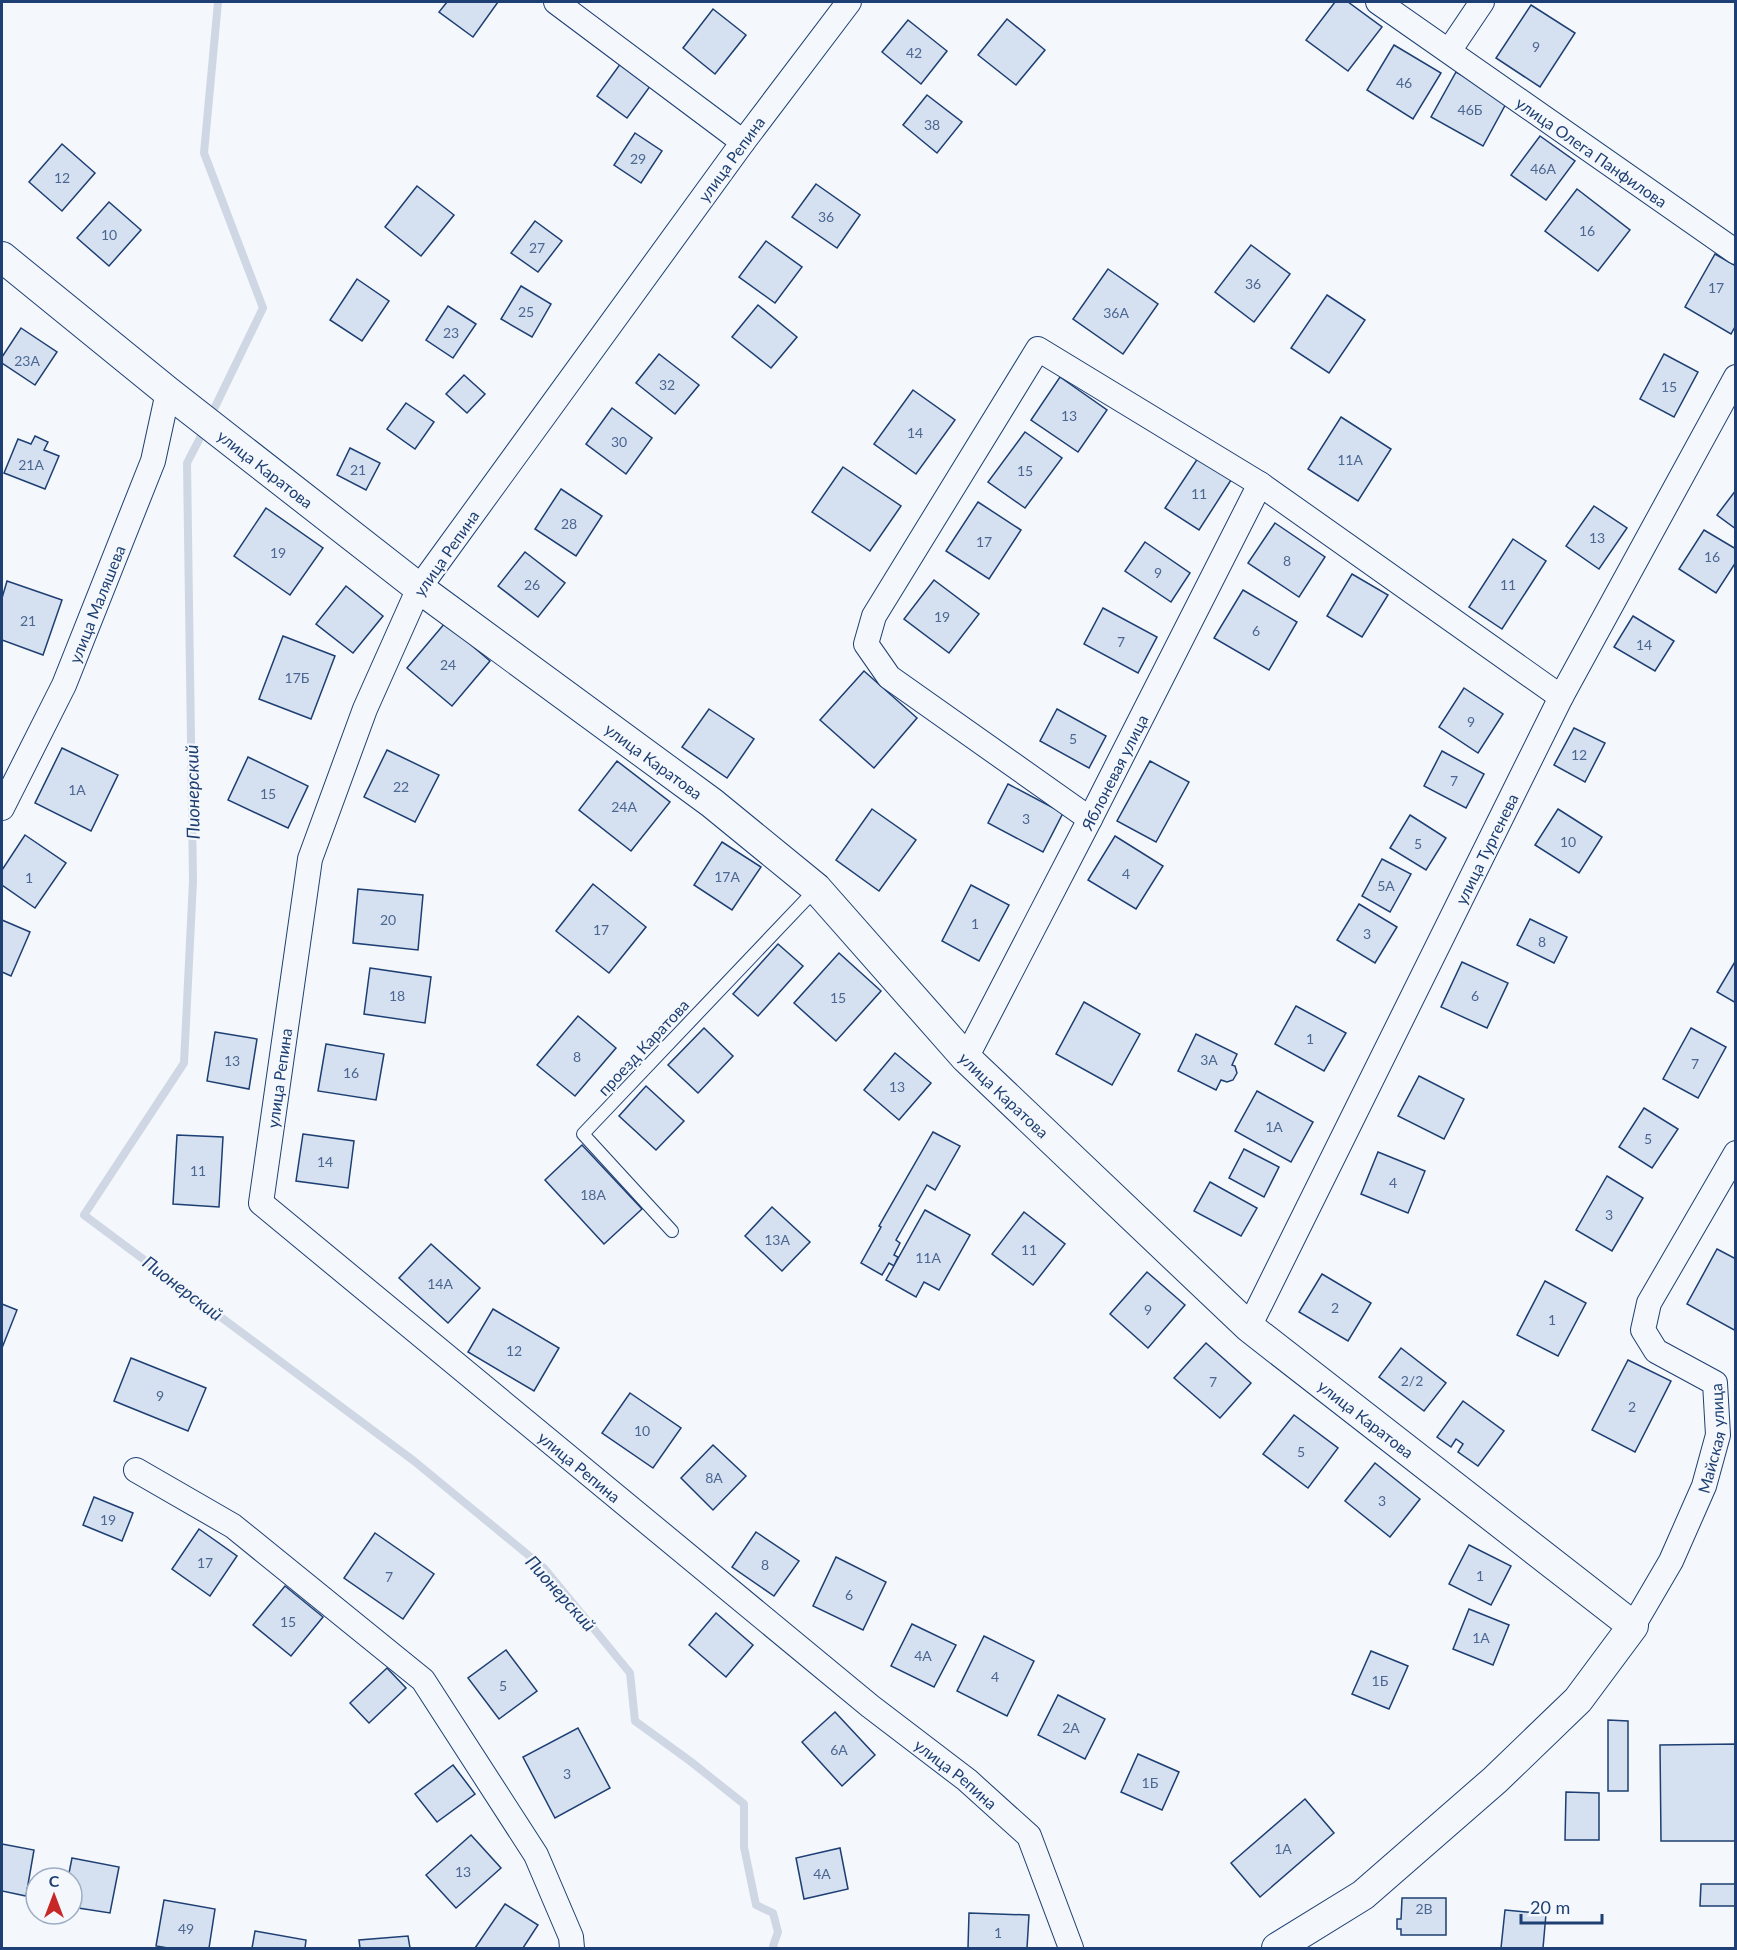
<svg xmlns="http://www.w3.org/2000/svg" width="1737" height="1950" viewBox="0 0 1737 1950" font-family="Lato,sans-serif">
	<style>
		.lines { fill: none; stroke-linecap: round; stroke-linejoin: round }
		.stream { stroke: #cfd7e4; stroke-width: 8 }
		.building { fill: #d5e0f0; stroke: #1d3f73; stroke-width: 1.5 }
		.service-casing { stroke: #1d3f73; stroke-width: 14 }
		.minor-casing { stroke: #1d3f73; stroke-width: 26 }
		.tertiary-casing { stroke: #1d3f73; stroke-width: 32 }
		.service { stroke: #f4f7fb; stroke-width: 12 }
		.minor { stroke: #f4f7fb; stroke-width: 24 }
		.tertiary { stroke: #f4f7fb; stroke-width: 30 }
		.labels { text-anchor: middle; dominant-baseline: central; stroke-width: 4.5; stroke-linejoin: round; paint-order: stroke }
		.number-label { font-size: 14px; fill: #4b6792 }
		.street-label { font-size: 16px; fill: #1d3f73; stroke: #f4f7fb }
		.water-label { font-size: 18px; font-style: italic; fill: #1d3f73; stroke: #f4f7fb }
	</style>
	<rect width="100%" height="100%" fill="#f4f7fb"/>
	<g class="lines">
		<g class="stream">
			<polyline points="215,407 263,308 204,153 218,2"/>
			<polyline points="201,436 187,463 193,881 184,1063 84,1215 414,1461 544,1568 630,1673 635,1721 690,1761 744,1804 744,1847 756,1905 773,1913 778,1932 773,1946 774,1948"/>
		</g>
	</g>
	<g class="building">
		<polygon points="447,2 498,2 473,37 439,12"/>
		<polygon points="1335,2 1348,2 1382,27 1348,71 1306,40"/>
		<polygon points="1531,5 1575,33 1540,87 1496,58"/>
		<polygon points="713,9 746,35 715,74 683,48"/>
		<polygon points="1007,19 1045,50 1016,85 978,55"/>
		<polygon points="908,20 947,51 921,84 882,52"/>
		<polygon points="1394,45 1441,73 1413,119 1367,90"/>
		<polygon points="621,63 651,85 627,118 597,96"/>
		<polygon points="1456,72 1508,100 1483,146 1431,117"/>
		<polygon points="927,95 962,122 937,153 903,125"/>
		<polygon points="635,133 662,151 641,183 614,165"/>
		<polygon points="1540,136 1575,161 1546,200 1511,175"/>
		<polygon points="62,144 95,173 62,211 29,182"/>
		<polygon points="816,184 860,215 837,248 792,217"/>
		<polygon points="417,186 454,215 421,256 385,227"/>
		<polygon points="1577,189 1630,230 1598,271 1545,231"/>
		<polygon points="109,202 141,230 109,266 77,238"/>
		<polygon points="535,221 562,241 538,272 511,253"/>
		<polygon points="766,241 802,267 775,303 739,277"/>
		<polygon points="1251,245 1290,274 1254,322 1215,292"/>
		<polygon points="1715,254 1736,266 1736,325 1731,334 1685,307"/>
		<polygon points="1108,269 1158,304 1123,354 1073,319"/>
		<polygon points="357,279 389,301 362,341 330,320"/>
		<polygon points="521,286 551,304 532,337 501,319"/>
		<polygon points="1327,295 1365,320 1329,373 1291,348"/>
		<polygon points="758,305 797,337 771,368 732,337"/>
		<polygon points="448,306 476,324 453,358 426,340"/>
		<polygon points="21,328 57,352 35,385 2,363 2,357"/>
		<polygon points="659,354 699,385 675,414 636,383"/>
		<polygon points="1664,354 1698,372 1674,417 1640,399"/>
		<polygon points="464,375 485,394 467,413 446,394"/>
		<polygon points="1060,377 1107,410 1078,452 1031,420"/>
		<polygon points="913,390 955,420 916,474 874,444"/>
		<polygon points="406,403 434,422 415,449 387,429"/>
		<polygon points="612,408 652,438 626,474 586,444"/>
		<polygon points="1341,417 1391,449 1358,501 1308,469"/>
		<polygon points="1025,432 1062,458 1025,508 988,482"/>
		<polygon points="35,436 48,442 44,450 59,456 45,489 4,473 18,439 31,444"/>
		<polygon points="350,448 380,463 366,490 337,475"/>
		<polygon points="1200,455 1233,477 1199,530 1165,508"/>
		<polygon points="843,467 901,506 870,551 812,512"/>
		<polygon points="561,489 602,516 576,556 535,529"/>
		<polygon points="1736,490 1736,529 1717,515"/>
		<polygon points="978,502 1021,530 989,579 946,551"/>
		<polygon points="1594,506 1627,528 1599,569 1566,546"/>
		<polygon points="266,508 323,548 290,595 234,556"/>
		<polygon points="1275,523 1325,557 1299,597 1248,563"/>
		<polygon points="1704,530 1736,549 1736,562 1716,593 1679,569"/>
		<polygon points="1513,539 1546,561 1502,629 1469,607"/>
		<polygon points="1145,542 1190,573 1171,602 1125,571"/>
		<polygon points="525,552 565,583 538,617 498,586"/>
		<polygon points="1352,574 1388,595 1362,637 1327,616"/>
		<polygon points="934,580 979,614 949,653 904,619"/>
		<polygon points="7,581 62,600 43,655 2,640 2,598"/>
		<polygon points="346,586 383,616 353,653 316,624"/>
		<polygon points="1243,590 1297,622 1269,670 1214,638"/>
		<polygon points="1103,608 1157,637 1138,673 1084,644"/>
		<polygon points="1633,616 1674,641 1655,671 1614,647"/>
		<polygon points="445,623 490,661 452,706 407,668"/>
		<polygon points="283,636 335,656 311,719 259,699"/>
		<polygon points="864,671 917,718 874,768 820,720"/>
		<polygon points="1464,688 1503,714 1478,753 1439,727"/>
		<polygon points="709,709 754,739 727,778 682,747"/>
		<polygon points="1057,709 1106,736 1089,768 1040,741"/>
		<polygon points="1574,728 1605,743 1585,782 1554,765"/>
		<polygon points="62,748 118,775 91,831 35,803"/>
		<polygon points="387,750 439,775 415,822 364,797"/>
		<polygon points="1442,751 1484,774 1466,808 1424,786"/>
		<polygon points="248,757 308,786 288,828 228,800"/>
		<polygon points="617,761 670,802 631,851 579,810"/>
		<polygon points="1150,761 1189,782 1156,842 1117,821"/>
		<polygon points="1008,784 1063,813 1043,852 988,823"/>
		<polygon points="872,809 916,840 879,891 836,860"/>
		<polygon points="1558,809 1602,837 1579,873 1535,845"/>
		<polygon points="1410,815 1446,838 1426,870 1390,848"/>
		<polygon points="25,835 66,863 35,908 2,885 2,870"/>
		<polygon points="1115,836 1163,866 1136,909 1088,880"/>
		<polygon points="722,842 761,867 732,910 694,885"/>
		<polygon points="1382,859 1411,874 1390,912 1362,896"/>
		<polygon points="593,884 646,927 609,973 556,931"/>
		<polygon points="971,885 1009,905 979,961 942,941"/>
		<polygon points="358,889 423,895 418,950 353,943"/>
		<polygon points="1359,904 1397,927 1375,963 1337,940"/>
		<polygon points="1530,919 1567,937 1554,963 1517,945"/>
		<polygon points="2,920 30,932 11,976 2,972"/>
		<polygon points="778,944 803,966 758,1016 733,994"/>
		<polygon points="839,953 881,991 836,1041 794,1003"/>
		<polygon points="1736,960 1736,1003 1717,992"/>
		<polygon points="1462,962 1508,983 1487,1028 1441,1007"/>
		<polygon points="370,968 431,977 425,1023 364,1014"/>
		<polygon points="1084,1002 1140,1034 1112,1085 1056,1054"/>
		<polygon points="1296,1006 1346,1033 1324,1071 1275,1044"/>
		<polygon points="578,1016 616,1048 575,1096 537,1065"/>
		<polygon points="704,1028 733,1056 698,1093 668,1065"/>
		<polygon points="1691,1028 1726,1047 1698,1098 1663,1079"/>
		<polygon points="215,1032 257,1039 249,1089 207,1081"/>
		<polygon points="1196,1034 1237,1054 1232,1065 1235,1066 1237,1073 1233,1080 1227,1082 1221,1080 1216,1090 1178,1071"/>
		<polygon points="326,1044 384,1054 376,1100 318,1091"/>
		<polygon points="895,1053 931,1083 899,1120 864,1090"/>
		<polygon points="1419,1076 1464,1099 1444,1139 1398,1116"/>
		<polygon points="646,1086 684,1121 656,1150 619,1116"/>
		<polygon points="1257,1091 1313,1122 1291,1162 1235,1131"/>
		<polygon points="1644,1108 1678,1129 1652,1168 1619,1147"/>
		<polygon points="933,1132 960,1146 935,1190 927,1185 896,1240 900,1243 894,1255 898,1257 894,1266 889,1263 882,1275 861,1263 881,1227 879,1226"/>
		<polygon points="303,1134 354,1141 348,1188 296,1181"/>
		<polygon points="177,1135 223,1137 219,1207 173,1204"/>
		<polygon points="582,1145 642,1209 604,1244 545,1180"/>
		<polygon points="1244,1149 1279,1167 1264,1197 1229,1178"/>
		<polygon points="1378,1152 1425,1171 1408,1213 1361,1194"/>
		<polygon points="1607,1176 1643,1198 1612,1251 1576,1230"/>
		<polygon points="1210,1182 1257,1208 1241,1236 1194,1211"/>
		<polygon points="772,1207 810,1242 782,1271 745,1236"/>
		<polygon points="925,1210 970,1235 939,1290 924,1282 916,1297 886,1280"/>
		<polygon points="1024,1212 1065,1244 1033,1285 992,1254"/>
		<polygon points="431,1244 480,1288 448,1323 399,1278"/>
		<polygon points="1717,1249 1736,1259 1736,1331 1687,1304"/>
		<polygon points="1147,1272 1185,1305 1148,1348 1110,1314"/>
		<polygon points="1322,1274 1371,1303 1348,1341 1299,1312"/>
		<polygon points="1545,1281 1586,1303 1558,1356 1517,1335"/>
		<polygon points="2,1304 17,1310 2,1348"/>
		<polygon points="493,1309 559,1348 534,1391 468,1352"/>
		<polygon points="1206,1343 1251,1383 1220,1418 1174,1378"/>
		<polygon points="1401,1348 1446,1383 1424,1411 1379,1377"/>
		<polygon points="131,1358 206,1388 188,1431 114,1401"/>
		<polygon points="1628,1360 1671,1381 1635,1452 1592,1430"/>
		<polygon points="630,1393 681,1428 653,1468 602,1433"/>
		<polygon points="1463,1401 1504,1431 1478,1466 1458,1452 1463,1444 1456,1439 1451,1447 1437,1437"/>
		<polygon points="1294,1415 1338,1448 1308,1488 1263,1454"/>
		<polygon points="713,1445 746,1476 713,1510 681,1478"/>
		<polygon points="1375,1463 1420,1499 1390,1537 1345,1501"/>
		<polygon points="94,1497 133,1513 122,1541 83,1525"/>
		<polygon points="199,1529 237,1556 210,1596 172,1569"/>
		<polygon points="756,1532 799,1561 774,1596 732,1567"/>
		<polygon points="375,1533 434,1574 403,1619 344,1578"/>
		<polygon points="1469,1545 1511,1566 1491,1605 1449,1584"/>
		<polygon points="836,1557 886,1582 863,1630 813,1606"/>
		<polygon points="285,1586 323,1617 291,1656 253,1625"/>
		<polygon points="1469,1609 1509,1625 1493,1665 1453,1649"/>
		<polygon points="716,1613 753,1645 726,1677 689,1645"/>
		<polygon points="912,1624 956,1645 934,1687 891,1666"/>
		<polygon points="984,1636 1034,1661 1007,1716 957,1691"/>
		<polygon points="506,1650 537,1691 499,1719 468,1678"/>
		<polygon points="1371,1651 1408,1666 1389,1709 1352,1694"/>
		<polygon points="387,1668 406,1688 369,1723 350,1703"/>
		<polygon points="1058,1695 1105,1719 1085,1759 1038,1735"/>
		<polygon points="835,1712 875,1755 842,1786 802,1742"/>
		<polygon points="1608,1720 1628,1721 1628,1791 1608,1791"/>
		<polygon points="578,1728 610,1788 555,1818 523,1757"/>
		<polygon points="1736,1744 1736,1841 1661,1841 1660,1745"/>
		<polygon points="1138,1754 1179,1772 1162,1810 1121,1792"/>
		<polygon points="453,1765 475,1794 437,1822 415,1794"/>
		<polygon points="1566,1792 1599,1793 1599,1840 1565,1840"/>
		<polygon points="1305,1799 1334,1833 1260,1897 1231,1863"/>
		<polygon points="471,1835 501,1868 456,1908 426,1875"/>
		<polygon points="2,1844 34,1850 26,1896 2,1891"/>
		<polygon points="840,1848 848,1889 804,1899 796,1858"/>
		<polygon points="72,1858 119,1867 110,1913 72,1907 72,1878 68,1878"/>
		<polygon points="1701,1884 1736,1884 1736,1906 1700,1906"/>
		<polygon points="1402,1898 1446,1898 1446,1935 1401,1935 1401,1929 1397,1929 1397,1919 1401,1919"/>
		<polygon points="164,1900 215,1909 209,1948 168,1948 156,1946"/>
		<polygon points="505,1904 538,1925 523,1948 475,1948"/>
		<polygon points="1505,1910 1546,1914 1543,1948 1501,1948"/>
		<polygon points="969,1913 1029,1915 1027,1948 968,1948"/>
		<polygon points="255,1931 306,1940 305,1948 252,1948"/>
		<polygon points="408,1936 410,1948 360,1948 359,1940"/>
	</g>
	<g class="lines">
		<defs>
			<polyline id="service" points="672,1231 583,1134 816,889"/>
			<g id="minor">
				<polyline points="556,2 743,142"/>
				<path id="s1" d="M849,2L743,142L419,588L365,709L310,859L261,1203L870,1706L967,1780L1029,1836L1071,1948"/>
				<path id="s2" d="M1378,2L1736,252"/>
				<polyline points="1449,51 1482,2"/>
				<path id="s3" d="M2,808L64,685L153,461L168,392"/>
				<polyline points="1090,819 889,677 866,644 874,616 1038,349 1260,484 1561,697"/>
				<path id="s4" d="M966,1058L1090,819L1260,484"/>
				<path id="s5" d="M1249,1327L1561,697L1736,377"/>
				<polyline points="136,1470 233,1526 423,1680 536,1855 571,1937 572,1948"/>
				<path id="s6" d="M1633,1626L1671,1561L1704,1486L1718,1435L1715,1383L1656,1351L1643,1330L1649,1303L1736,1153"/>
			</g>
			<g id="tertiary">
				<path id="s7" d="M2,257L168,392L419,588L712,803L816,888L966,1058L1249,1327L1633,1626L1578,1700L1495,1780L1363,1895L1277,1948"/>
			</g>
		</defs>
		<use href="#service" class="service-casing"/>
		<use href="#minor" class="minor-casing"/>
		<use href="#tertiary" class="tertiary-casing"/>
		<use href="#service" class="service"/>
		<use href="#minor" class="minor"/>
		<use href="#tertiary" class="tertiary"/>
	</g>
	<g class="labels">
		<g class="number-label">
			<text x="1536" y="46">9</text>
			<text x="914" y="52">42</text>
			<text x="1404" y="82">46</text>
			<text x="1470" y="109">46Б</text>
			<text x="932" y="124">38</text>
			<text x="638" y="158">29</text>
			<text x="1543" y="168">46А</text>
			<text x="62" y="177">12</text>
			<text x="826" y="216">36</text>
			<text x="1587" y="230">16</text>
			<text x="109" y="234">10</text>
			<text x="537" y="247">27</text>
			<text x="1253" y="283">36</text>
			<text x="1716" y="287">17</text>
			<text x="526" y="311">25</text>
			<text x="1116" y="312">36А</text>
			<text x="451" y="332">23</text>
			<text x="27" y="360">23А</text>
			<text x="667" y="384">32</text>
			<text x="1669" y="386">15</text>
			<text x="1069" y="415">13</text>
			<text x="915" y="432">14</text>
			<text x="619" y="441">30</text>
			<text x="1350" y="459">11А</text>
			<text x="31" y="464">21А</text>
			<text x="358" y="469">21</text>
			<text x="1025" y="470">15</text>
			<text x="1199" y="493">11</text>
			<text x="569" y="523">28</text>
			<text x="1597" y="537">13</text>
			<text x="984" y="541">17</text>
			<text x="278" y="552">19</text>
			<text x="1712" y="556">16</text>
			<text x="1287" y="560">8</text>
			<text x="1158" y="572">9</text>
			<text x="532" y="584">26</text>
			<text x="1508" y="584">11</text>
			<text x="942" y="616">19</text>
			<text x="28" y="620">21</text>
			<text x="1256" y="630">6</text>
			<text x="1121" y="641">7</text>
			<text x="1644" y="644">14</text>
			<text x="448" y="664">24</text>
			<text x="297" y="677">17Б</text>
			<text x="1471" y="721">9</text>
			<text x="1073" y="738">5</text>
			<text x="1579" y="754">12</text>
			<text x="1454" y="780">7</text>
			<text x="401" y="786">22</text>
			<text x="77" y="789">1А</text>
			<text x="268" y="793">15</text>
			<text x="624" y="806">24А</text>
			<text x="1026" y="818">3</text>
			<text x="1568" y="841">10</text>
			<text x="1418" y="843">5</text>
			<text x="1126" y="873">4</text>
			<text x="727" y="876">17А</text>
			<text x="29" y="877">1</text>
			<text x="1386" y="885">5А</text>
			<text x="388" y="919">20</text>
			<text x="975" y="923">1</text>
			<text x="601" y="929">17</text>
			<text x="1367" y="933">3</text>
			<text x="1542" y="941">8</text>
			<text x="397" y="995">18</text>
			<text x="1475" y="995">6</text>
			<text x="838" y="997">15</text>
			<text x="1310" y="1038">1</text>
			<text x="577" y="1056">8</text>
			<text x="1209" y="1059">3А</text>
			<text x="232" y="1060">13</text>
			<text x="1695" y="1063">7</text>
			<text x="351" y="1072">16</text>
			<text x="897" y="1086">13</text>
			<text x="1274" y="1126">1А</text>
			<text x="1648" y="1138">5</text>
			<text x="325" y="1161">14</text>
			<text x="198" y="1170">11</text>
			<text x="1393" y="1182">4</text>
			<text x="593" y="1194">18А</text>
			<text x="1609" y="1214">3</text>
			<text x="777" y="1239">13А</text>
			<text x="1029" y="1249">11</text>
			<text x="928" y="1257">11А</text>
			<text x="440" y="1283">14А</text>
			<text x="1335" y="1307">2</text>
			<text x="1148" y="1309">9</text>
			<text x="1552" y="1319">1</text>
			<text x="514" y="1350">12</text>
			<text x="1412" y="1380">2/2</text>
			<text x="1213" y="1381">7</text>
			<text x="160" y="1395">9</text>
			<text x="1632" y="1406">2</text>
			<text x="642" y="1430">10</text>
			<text x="1301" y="1451">5</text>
			<text x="714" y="1477">8А</text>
			<text x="1382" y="1500">3</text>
			<text x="108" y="1519">19</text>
			<text x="205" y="1562">17</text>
			<text x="765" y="1564">8</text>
			<text x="1480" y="1575">1</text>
			<text x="389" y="1576">7</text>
			<text x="849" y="1594">6</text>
			<text x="288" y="1621">15</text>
			<text x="1481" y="1637">1А</text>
			<text x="923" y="1655">4А</text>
			<text x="995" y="1676">4</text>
			<text x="1380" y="1680">1Б</text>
			<text x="503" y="1685">5</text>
			<text x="1071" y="1727">2А</text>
			<text x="839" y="1749">6А</text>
			<text x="567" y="1773">3</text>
			<text x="1150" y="1782">1Б</text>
			<text x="1283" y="1848">1А</text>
			<text x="463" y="1871">13</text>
			<text x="822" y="1873">4А</text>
			<text x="1424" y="1908">2В</text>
			<text x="186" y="1928">49</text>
			<text x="998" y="1932">1</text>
		</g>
		<g class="street-label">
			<text stroke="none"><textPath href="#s2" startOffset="261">улица Олега Панфилова</textPath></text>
			<text transform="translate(731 159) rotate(-54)">улица Репина</text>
			<text stroke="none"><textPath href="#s7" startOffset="338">улица Каратова</textPath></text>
			<text transform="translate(446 553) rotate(-55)">улица Репина</text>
			<text stroke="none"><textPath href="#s3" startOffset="225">улица Маляшева</textPath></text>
			<text stroke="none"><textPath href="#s7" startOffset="824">улица Каратова</textPath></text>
			<text stroke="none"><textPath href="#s4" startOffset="322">Яблоневая улица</textPath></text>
			<text stroke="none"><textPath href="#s5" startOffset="534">улица Тургенева</textPath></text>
			<text transform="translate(643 1047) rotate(-47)">проезд Каратова</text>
			<text transform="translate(279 1078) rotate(-82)">улица Репина</text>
			<text stroke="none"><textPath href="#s7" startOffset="1310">улица Каратова</textPath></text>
			<text stroke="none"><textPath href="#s7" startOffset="1796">улица Каратова</textPath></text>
			<text stroke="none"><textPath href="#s6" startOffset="206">Майская улица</textPath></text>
			<text stroke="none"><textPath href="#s1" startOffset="1780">улица Репина</textPath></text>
			<text stroke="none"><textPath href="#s1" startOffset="2266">улица Репина</textPath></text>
		</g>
		<g class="water-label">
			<text transform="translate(192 792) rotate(-91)">Пионерский</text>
			<text transform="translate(183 1288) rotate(37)">Пионерский</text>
			<text transform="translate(561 1593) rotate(48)">Пионерский</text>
		</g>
	</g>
	<rect width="1737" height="1950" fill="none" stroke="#1d3f73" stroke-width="6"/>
	<g transform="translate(54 1896)"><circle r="28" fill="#f4f7fb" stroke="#9eadc5" stroke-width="1.5"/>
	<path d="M0-4.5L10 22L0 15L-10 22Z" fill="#c62828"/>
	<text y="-9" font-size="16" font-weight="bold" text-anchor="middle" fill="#1d3f73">С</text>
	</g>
	<path d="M1521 1914v9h81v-9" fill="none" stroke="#1d3f73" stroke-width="3"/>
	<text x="1530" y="1914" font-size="18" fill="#1d3f73" stroke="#f4f7fb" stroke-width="4.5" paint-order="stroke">20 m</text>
</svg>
